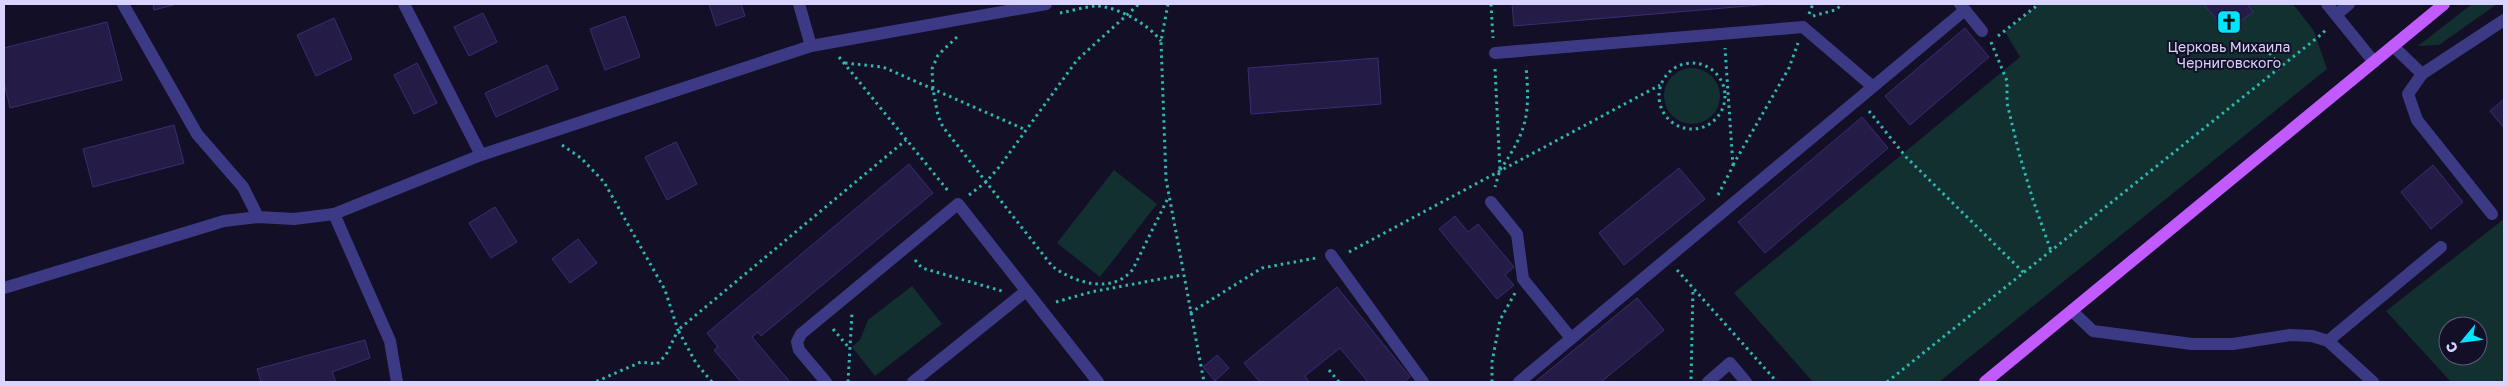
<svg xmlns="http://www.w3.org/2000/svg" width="2508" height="386" viewBox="0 0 2508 386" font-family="'Golos Text',sans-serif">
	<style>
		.green { fill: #12302f; fill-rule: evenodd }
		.building { fill: #241b47; stroke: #3b2d73 }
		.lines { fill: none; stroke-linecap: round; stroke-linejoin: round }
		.path { stroke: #2fb8b0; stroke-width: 3; stroke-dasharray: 2.5 4; stroke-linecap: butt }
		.minor { stroke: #3d3a85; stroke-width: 12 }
		.major { stroke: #c25bff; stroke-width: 12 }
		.labels { text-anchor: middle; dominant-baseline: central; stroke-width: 4; stroke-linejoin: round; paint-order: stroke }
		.poi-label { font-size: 14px; fill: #d9d4ff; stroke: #130f26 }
	</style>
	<rect width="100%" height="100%" fill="#130f26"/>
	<g class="green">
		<polygon points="2039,4 2293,4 2314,31 2327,69 1939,382 1813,382 1734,293 2020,57 2005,32"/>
		<polygon points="2472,4 2497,4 2439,45 2418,46"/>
		<circle cx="1692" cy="96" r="28"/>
		<polygon points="1114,170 1157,204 1100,277 1057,243"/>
		<path d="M2504,219V382H2451L2386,311ZM2448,326H2478V356H2448Z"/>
		<polygon points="912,286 942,324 875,376 852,347 860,340 868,320"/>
	</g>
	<g class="building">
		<polygon points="153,4 177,4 154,10"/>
		<polygon points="709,4 741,4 745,16 716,26"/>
		<polygon points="1512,4 1771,4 1514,26"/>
		<polygon points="2204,4 2247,4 2253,12 2226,32"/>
		<polygon points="483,13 497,42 469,56 454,27"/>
		<polygon points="625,16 640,57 605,70 590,29"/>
		<polygon points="334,18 352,59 316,76 297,35"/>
		<polygon points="107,22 122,80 10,108 4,82 4,48"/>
		<polygon points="1965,28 1989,57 1910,125 1885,96"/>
		<polygon points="1378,58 1381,104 1251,114 1248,68"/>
		<polygon points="417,63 437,103 414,114 394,75"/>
		<polygon points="547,65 558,89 496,117 485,93"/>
		<polygon points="2504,99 2504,128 2490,111"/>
		<polygon points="1862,117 1888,148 1765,253 1738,222"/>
		<polygon points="174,125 184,163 93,187 83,149"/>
		<polygon points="676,142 697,184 667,200 645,157"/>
		<polygon points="909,164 933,193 761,336 758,332 752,337 790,382 741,382 714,350 718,347 707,333"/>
		<polygon points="2433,165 2463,202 2431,229 2401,192"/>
		<polygon points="1679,168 1705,199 1624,265 1599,233"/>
		<polygon points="495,207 517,242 491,258 469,223"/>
		<polygon points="1455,216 1468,232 1478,224 1514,267 1505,275 1514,285 1497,299 1439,229"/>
		<polygon points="578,239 597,263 570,283 552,259"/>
		<polygon points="1337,287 1410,377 1404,382 1368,382 1340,348 1305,376 1309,382 1257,382 1259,381 1244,363"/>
		<polygon points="1637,298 1664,330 1601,382 1535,382"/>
		<polygon points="365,340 370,358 332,372 336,382 261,382 257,369"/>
		<polygon points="1217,355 1229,368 1215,381 1203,367"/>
	</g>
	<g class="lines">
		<g class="path">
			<polyline points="1168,4 1161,41 1166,179 1204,382"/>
			<polyline points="1491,4 1493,38"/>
			<path d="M1060,13C1071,11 1084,7 1095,6C1117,6 1148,24 1161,41"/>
			<polyline points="1809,14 1813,4"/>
			<polyline points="1813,16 1835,10 1843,4"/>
			<polyline points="1998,36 2039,4"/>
			<path d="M957,37L938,55L932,69L933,89L938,116L943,127L1052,266C1074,283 1113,295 1133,269L1169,196"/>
			<polyline points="1991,42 2007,81 2007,103 2019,153 2033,200 2051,251"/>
			<polyline points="2261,43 2281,67"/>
			<polyline points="839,57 949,192"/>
			<polyline points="845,63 883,67 1026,130"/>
			<circle cx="1692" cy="96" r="33"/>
			<polyline points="1495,69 1500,170 1495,187"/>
			<polyline points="1869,111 1906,157 2024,273"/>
			<polyline points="562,145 581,158 604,182 665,290 678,330 666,355 657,364 641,362 595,382"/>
			<polyline points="1733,165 1789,68 1798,43"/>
			<path d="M1500,170C1528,130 1530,113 1526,66"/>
			<polyline points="969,195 986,182 1000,166 1077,60 1139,4"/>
			<polyline points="1718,195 1733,166 1725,48"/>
			<polyline points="1349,252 1660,85"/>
			<polyline points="915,260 922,268 1002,291"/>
			<polyline points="1677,270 1777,382"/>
			<polyline points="1056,302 1091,292 1182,275"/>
			<polyline points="1190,313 1262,268 1316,258"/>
			<polyline points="833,329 850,349"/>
			<polyline points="1329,370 1339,382"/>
			<polyline points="1691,379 1693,288"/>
			<polyline points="712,382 696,363 678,330 906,140"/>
			<polyline points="848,382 852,313"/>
			<polyline points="1492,382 1492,362 1500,320 1515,293"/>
			<polyline points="1887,382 2323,33 2327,28"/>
		</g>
		<g class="minor">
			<polyline points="123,4 197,134 243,187 258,217"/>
			<polyline points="404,4 481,155"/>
			<polyline points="799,4 811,46"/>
			<polyline points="1960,4 1982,31"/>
			<polyline points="2327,4 2374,62"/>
			<polyline points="2336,15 2349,4"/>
			<polyline points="2393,46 2422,74 2504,20"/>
			<polyline points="1495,53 1803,27 1872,86"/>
			<polyline points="2422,74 2408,94 2417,120 2492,214"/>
			<polyline points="1491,202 1517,234 1523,279 1571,338"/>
			<polyline points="334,214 390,341 397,382"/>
			<polyline points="1331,255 1423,382"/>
			<polyline points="4,288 224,221 258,217 294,219 334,214 481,155 811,46 1046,4"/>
			<polyline points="2072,311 2093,331 2192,344 2233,344 2290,335 2312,336 2328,341 2373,382"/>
			<polyline points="2328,341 2441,247"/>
			<polyline points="826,382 799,350 797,342 801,334 958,204 1098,382"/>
			<polyline points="913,382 1026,291"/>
			<polyline points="1519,382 1965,10"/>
			<polyline points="1708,382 1730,363 1746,382"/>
		</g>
		<polyline class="major" points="1985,382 2444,4"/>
	</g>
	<defs>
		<symbol id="church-square" viewBox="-11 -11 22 22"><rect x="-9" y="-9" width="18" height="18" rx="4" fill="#00e5ff" stroke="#130f26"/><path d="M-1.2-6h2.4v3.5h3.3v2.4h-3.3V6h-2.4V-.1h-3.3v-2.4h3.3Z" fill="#111"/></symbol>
	</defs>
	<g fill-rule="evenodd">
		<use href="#church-square" x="2215" y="8" width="28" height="28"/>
	</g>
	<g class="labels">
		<g class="poi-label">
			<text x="2229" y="46">Церковь Михаила<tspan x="2229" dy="16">Черниговского</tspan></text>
		</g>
	</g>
	<rect width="2508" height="386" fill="none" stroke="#d9d4ff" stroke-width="10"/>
	<g transform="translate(2463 341) rotate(241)"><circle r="24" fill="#130f26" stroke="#625e7d"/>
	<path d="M0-4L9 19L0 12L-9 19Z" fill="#00e5ff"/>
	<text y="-8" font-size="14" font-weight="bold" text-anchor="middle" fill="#d9d4ff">С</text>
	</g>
</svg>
